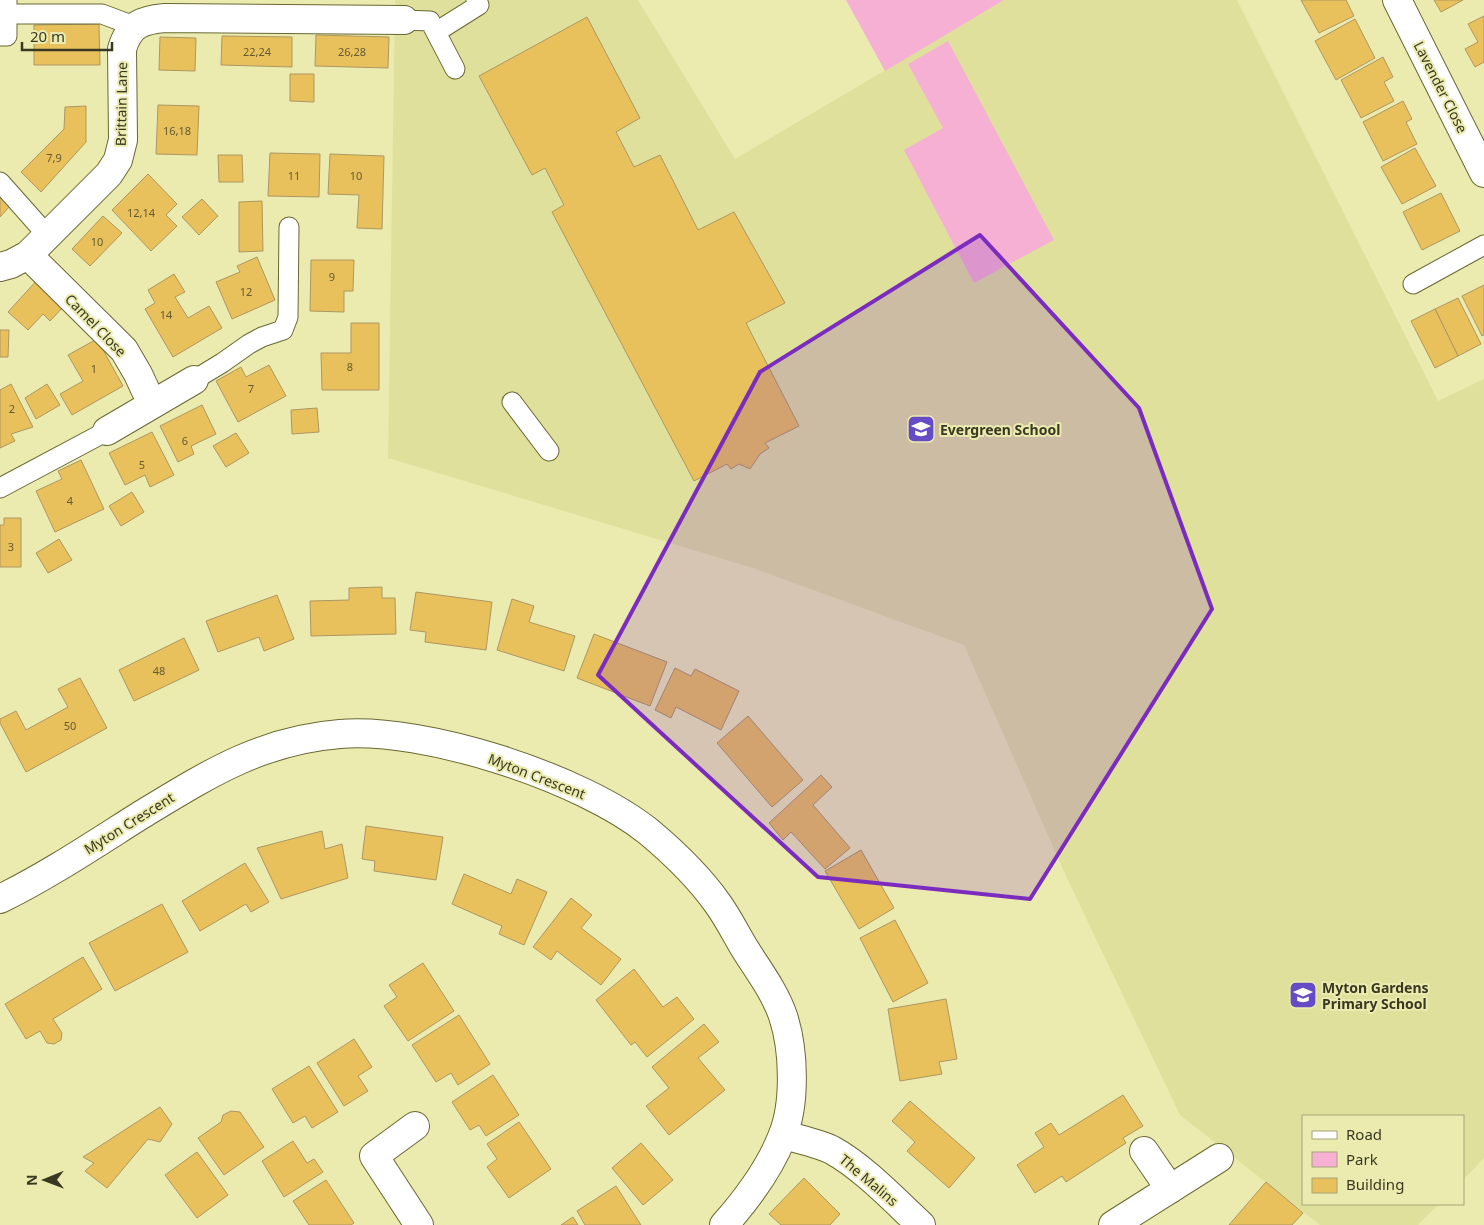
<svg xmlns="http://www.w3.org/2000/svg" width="1484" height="1225" viewBox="0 0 1484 1225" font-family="'Noto Sans',sans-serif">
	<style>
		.built { fill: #e0e09d }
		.green { fill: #f6b0d3 }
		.building { fill: #e8c05c; stroke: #ad9762 }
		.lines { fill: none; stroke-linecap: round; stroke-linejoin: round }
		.service-casing { stroke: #696832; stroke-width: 21 }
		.minor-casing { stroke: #696832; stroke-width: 30 }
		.service { stroke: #fff; stroke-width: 19 }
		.minor { stroke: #fff; stroke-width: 28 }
		.marked { fill: #7b2cbf; fill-opacity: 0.2; stroke: #7b2cbf; stroke-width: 4; stroke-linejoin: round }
		.labels { text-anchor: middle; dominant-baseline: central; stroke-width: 4; stroke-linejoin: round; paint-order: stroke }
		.number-label { font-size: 11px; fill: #655b30 }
		.street-label { font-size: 14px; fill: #393922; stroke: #ebebb0 }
		.poi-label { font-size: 14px; font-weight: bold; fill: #393922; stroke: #ebebb0; text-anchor: start }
	</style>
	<rect width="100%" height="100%" fill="#ebebb0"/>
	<polygon class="built" points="395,0 638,0 735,159 1004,0 1237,0 1438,401 1484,379 1484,1158 1463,1180 1463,1116 1303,1116 1303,1204 1439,1204 1418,1225 1320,1225 1180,1115 1066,876 964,645 753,568 388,458"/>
	<g class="green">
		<polygon points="846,0 1004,0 885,71"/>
		<polygon points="948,41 1054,240 974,283 904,150 943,128 908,64"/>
	</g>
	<g class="building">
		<polygon points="1301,0 1346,0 1354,16 1319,33"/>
		<polygon points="1434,0 1463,0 1441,12"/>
		<polygon points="1484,16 1484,62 1475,67 1465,49 1478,42 1468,24"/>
		<polygon points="587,17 640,118 616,132 634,167 660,155 698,230 734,212 785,303 746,323 799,426 765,443 769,448 760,454 750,469 739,464 731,469 727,464 694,481 552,212 564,205 545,168 532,175 479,76"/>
		<polygon points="1355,19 1375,58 1336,80 1315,41"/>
		<polygon points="99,24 100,65 34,65 34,25"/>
		<polygon points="316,35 389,37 388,68 315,66"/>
		<polygon points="222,36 292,37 292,67 221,65"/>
		<polygon points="160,37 196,38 195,71 159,70"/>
		<polygon points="1383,57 1393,77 1384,82 1394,101 1361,118 1341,80"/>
		<polygon points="290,74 314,74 314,102 290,101"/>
		<polygon points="1403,101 1412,119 1406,122 1417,144 1383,161 1363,122"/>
		<polygon points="158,105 199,106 197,155 156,154"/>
		<polygon points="86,106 86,142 41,192 21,172 64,129 65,107"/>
		<polygon points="1415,148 1436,186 1402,204 1381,167"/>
		<polygon points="270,153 320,154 319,197 268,196"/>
		<polygon points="330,154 384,156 382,229 357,228 359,195 328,194"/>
		<polygon points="218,155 242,155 243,182 219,182"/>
		<polygon points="148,174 177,204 166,215 177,226 151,251 112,210"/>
		<polygon points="1441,193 1460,231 1422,250 1403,212"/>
		<polygon points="0,196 10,206 0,217"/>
		<polygon points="202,199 218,216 199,235 182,217"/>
		<polygon points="262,201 263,251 239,252 239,202"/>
		<polygon points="103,216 122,233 90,266 72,249"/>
		<polygon points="257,257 275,300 232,319 216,282 240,272 237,266"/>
		<polygon points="311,260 354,260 353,291 344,291 344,312 310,311"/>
		<polygon points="174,274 185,292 175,297 188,318 209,306 222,328 173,357 145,309 155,303 148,290"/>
		<polygon points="38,279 65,305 50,321 43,314 28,330 8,312"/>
		<polygon points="1484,285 1484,335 1482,336 1462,296"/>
		<polygon points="1458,298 1481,344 1458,356 1435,309"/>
		<polygon points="1435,309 1458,356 1435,368 1411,321"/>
		<polygon points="351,323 379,323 379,390 322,390 321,353 351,353"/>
		<polygon points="0,330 9,330 8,357 0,357"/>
		<polygon points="97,339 123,386 72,415 60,394 83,381 68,355"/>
		<polygon points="269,365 286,396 238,422 216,381 241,367 246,377"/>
		<polygon points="11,384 33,427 11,434 15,441 0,448 0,390"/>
		<polygon points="47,384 60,405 36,419 25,398"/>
		<polygon points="202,405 216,434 191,446 194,454 178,462 160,426"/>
		<polygon points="317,408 319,432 292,434 291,410"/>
		<polygon points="152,432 174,475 150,487 145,475 125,485 109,453"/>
		<polygon points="236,433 249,453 226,467 213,446"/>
		<polygon points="81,460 104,509 55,532 36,491 62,479 58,471"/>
		<polygon points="132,492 144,512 121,526 109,506"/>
		<polygon points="4,518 21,518 21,567 0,567 0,525 4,525"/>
		<polygon points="59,539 72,560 48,573 36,553"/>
		<polygon points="382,587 382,598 395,598 396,634 311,636 310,601 349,600 349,588"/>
		<polygon points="416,592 492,602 486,650 425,642 426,632 410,630"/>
		<polygon points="277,595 294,639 264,651 259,637 218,652 206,621"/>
		<polygon points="512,599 534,606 529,622 575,636 564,671 497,650"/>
		<polygon points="594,634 667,662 650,706 577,678"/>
		<polygon points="184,638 199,670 134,701 119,670"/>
		<polygon points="675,668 691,676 695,669 739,691 721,730 676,707 671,718 655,710"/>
		<polygon points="80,678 107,728 26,772 0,723 0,719 16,711 26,730 68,707 58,689"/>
		<polygon points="748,716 803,780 772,807 717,743"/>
		<polygon points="821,775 832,787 813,805 850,848 825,869 791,832 783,840 769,823"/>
		<polygon points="366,826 443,837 436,880 374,871 375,861 362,859"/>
		<polygon points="322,831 325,849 342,844 348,878 281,899 257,848"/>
		<polygon points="861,850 894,908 859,929 825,871"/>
		<polygon points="245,863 269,902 251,912 246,904 200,931 182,901"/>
		<polygon points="464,874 511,894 517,879 547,892 524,945 499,934 502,926 452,904"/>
		<polygon points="571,898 592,915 581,928 621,959 601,985 557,951 551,960 533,947"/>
		<polygon points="162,904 188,952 115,991 89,943"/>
		<polygon points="895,920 928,983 893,1002 860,938"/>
		<polygon points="83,957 102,989 53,1019 62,1033 61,1040 54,1044 47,1043 40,1031 26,1039 5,1004"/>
		<polygon points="423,963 454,1011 408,1041 384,1006 397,997 389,985"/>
		<polygon points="634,969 663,1007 677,997 694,1019 647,1057 635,1042 631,1045 596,1000"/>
		<polygon points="946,999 957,1059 939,1062 942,1074 900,1081 888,1009"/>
		<polygon points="459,1015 490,1064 458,1085 451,1073 436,1082 412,1045"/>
		<polygon points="704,1024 719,1042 698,1058 725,1090 669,1135 646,1106 669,1088 652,1067"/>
		<polygon points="354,1039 372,1067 358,1076 368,1091 344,1106 317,1063"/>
		<polygon points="309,1066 338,1112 312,1128 305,1116 293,1123 272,1089"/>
		<polygon points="493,1075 519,1115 486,1136 479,1125 470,1130 452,1102"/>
		<polygon points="1123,1095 1143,1126 1123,1138 1126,1143 1066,1182 1062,1176 1035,1193 1017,1165 1044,1147 1035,1133 1051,1123 1059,1135"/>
		<polygon points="910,1101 975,1158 949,1188 907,1151 915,1142 892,1121"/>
		<polygon points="160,1107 172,1124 160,1142 148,1139 107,1188 85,1171 94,1163 83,1157"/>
		<polygon points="231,1111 240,1112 264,1147 224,1175 198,1138 221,1122 223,1115"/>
		<polygon points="519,1122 551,1169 509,1198 487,1167 497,1159 487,1144"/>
		<polygon points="293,1141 307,1163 314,1159 323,1172 284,1197 262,1161"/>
		<polygon points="641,1143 673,1180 643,1205 612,1168"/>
		<polygon points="197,1152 228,1195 197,1218 165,1175"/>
		<polygon points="804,1178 840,1214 830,1225 781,1225 769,1214"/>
		<polygon points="326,1180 354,1223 351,1225 309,1225 293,1201"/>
		<polygon points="1266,1182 1303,1213 1292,1225 1229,1225"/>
		<polygon points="616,1186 641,1225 585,1225 577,1211"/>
		<polygon points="573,1217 578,1225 561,1225"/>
	</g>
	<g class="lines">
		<defs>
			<g id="service">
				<polyline points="7,14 102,14 134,26"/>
				<polyline points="404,20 430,21 455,69"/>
				<polyline points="436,32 479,5 476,0"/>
				<polyline points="0,36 7,36 7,0"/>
				<polyline points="0,182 47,235"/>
				<polyline points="1413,284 1484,245"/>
				<polyline points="194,380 222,363 249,344 262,337 283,330 288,317 289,227"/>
				<polyline points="512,402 549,451"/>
				<polyline points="0,488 107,431"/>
			</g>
			<g id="minor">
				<polyline points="1397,0 1484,173"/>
				<polyline points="28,255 124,350 138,374 152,404"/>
				<path d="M0,267L11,264L28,255L109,174L118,160L123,140L122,49C129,25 141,20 165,18L404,20"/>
				<polyline points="107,431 194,380"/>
				<path d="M0,899C49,875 95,844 141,815C207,775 261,740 340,734C426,727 582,778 649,832C674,853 699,877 718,904C728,918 736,934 745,949C758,970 775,992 783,1016C794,1049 796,1104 782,1137C769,1170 747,1199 724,1225"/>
				<polyline points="415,1126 374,1156 419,1225"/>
				<path d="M783,1135C799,1139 817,1143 832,1150C863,1167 895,1201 921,1225"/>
				<polyline points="1144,1151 1170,1189"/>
				<polyline points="1113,1225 1219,1158"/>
			</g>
		</defs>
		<use href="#service" class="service-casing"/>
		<use href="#minor" class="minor-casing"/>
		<use href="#service" class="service"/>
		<use href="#minor" class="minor"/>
	</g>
	<path class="marked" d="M980,235L1139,408L1212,609L1030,899L818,877L598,675L760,372Z"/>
	<defs>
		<symbol id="school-square" viewBox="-11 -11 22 22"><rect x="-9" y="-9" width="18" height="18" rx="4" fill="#654cc5" stroke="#ebebb0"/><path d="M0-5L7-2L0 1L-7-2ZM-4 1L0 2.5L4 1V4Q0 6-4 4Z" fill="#fff"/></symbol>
	</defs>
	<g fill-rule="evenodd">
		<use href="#school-square" x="905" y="413" width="32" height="32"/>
		<use href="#school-square" x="1287" y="979" width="32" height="32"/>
	</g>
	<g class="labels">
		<g class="number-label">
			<text x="257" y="51">22,24</text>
			<text x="352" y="51">26,28</text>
			<text x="177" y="130">16,18</text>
			<text x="54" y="157">7,9</text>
			<text x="294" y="175">11</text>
			<text x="356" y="175">10</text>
			<text x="141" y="212">12,14</text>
			<text x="97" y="241">10</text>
			<text x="332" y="276">9</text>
			<text x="246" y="291">12</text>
			<text x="166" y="314">14</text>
			<text x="350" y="366">8</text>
			<text x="94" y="368">1</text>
			<text x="251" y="388">7</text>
			<text x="12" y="408">2</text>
			<text x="185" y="440">6</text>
			<text x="142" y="464">5</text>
			<text x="70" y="500">4</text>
			<text x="11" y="546">3</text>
			<text x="159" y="670">48</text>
			<text x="70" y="725">50</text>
		</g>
		<g class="street-label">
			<text transform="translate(1441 87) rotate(63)">Lavender Close</text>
			<text transform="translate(121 104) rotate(-89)">Brittain Lane</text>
			<text transform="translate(96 325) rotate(46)">Camel Close</text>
			<text transform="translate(537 776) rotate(21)">Myton Crescent</text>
			<text transform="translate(129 823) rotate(-32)">Myton Crescent</text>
			<text transform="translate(869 1180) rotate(40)">The Malins</text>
		</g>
		<g class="poi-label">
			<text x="940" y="429">Evergreen School</text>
			<text x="1322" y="987">Myton Gardens<tspan x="1322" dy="16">Primary School</tspan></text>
		</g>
	</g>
	<rect x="1302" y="1115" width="162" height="90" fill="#ebebb0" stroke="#a4a477"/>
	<rect x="1312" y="1131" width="25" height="8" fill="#ffffff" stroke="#a4a477"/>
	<text x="1346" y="1140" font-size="15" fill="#393922">Road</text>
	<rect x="1312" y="1152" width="25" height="15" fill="#f6b0d3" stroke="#a4a477"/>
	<text x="1346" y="1165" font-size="15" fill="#393922">Park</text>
	<rect x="1312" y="1178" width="25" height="15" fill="#e8c05c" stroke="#a4a477"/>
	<text x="1346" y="1190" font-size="15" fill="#393922">Building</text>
	<g transform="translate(45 1180) rotate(269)" stroke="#ebebb0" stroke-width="4" paint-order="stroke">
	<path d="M0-4L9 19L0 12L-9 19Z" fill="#393922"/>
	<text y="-8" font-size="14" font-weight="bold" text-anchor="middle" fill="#393922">N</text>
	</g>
	<path d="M22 42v8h90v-8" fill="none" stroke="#393922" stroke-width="2.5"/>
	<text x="30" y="42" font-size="15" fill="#393922" stroke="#ebebb0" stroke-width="4" paint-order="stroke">20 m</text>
</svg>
